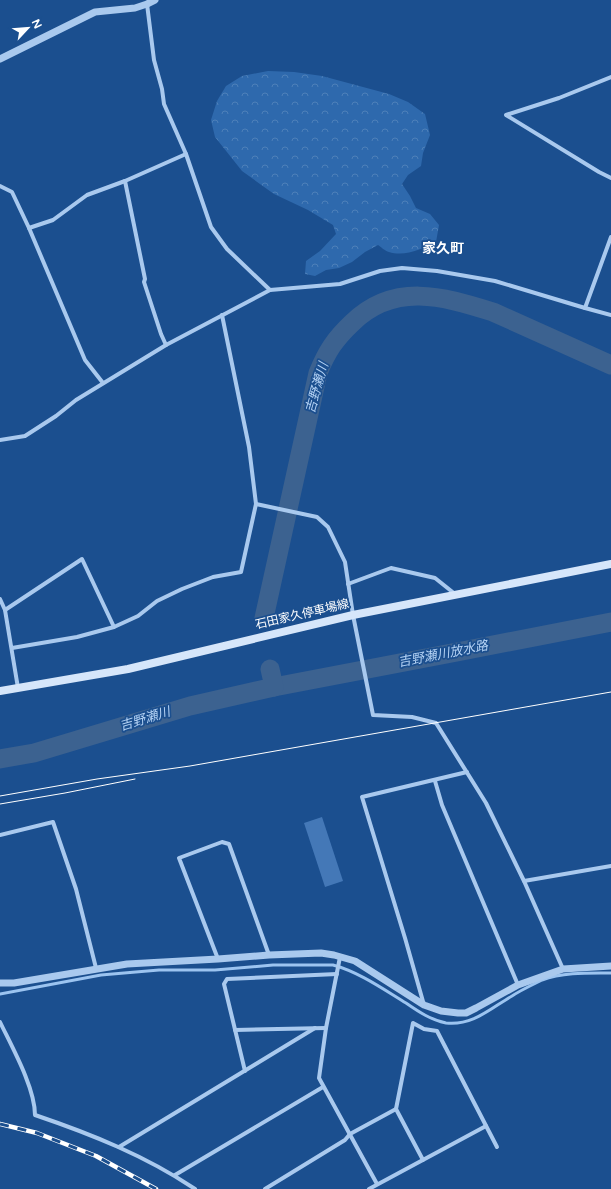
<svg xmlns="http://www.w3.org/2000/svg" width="611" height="1189" viewBox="0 0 611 1189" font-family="'Varela Round','Noto Sans JP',sans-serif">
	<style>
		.forest { fill: url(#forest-crowns) }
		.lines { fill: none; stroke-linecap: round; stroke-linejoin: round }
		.stream { stroke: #9cc4f0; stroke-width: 3 }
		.river { stroke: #3c6290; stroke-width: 19 }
		.building { fill: #4478b7 }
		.minor { stroke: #a9c9ee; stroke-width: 4 }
		.tertiary { stroke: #a9c9ee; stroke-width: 7 }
		.secondary { stroke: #d6e6fa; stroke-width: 8 }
		.tram { stroke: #fff; stroke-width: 1 }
		.rail-casing { stroke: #fff; stroke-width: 4.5 }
		.rail { stroke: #1b4f8f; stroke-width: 3; stroke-dasharray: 9; stroke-linecap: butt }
		.labels { text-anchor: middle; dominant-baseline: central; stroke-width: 3.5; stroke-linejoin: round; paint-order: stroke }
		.street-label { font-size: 12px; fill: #fff; stroke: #1b4f8f }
		.water-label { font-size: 13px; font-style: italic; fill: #b5d3f5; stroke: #1b4f8f }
		.quarter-label { font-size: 14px; font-weight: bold; fill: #fff; stroke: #1b4f8f }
	</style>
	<defs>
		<pattern id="forest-crowns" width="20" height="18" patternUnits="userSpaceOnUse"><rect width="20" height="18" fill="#2e69ad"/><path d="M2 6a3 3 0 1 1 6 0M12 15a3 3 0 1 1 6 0" fill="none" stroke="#4d80b9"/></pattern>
	</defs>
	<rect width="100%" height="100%" fill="#1b4f8f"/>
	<path class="forest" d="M268,71L294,72L322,76L389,94L408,102L425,114L430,135L423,153L421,166L408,175L402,184L410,196L416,208L430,214L439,225L436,242C422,249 405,257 389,252C385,251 381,247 378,245L365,252L352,262L339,268L326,270L315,276L305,274L306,261L320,251L336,234L333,225L308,210L274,194L242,171L215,137L211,120L217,101L226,86L242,76Z"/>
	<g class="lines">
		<path class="stream" d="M0,994L101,975L159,970H215L273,965H333C359,972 383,989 406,1003C419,1012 431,1020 446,1023C473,1026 491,1008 512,996C521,990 532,985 542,980C563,972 589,973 611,973"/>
		<g class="river">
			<path d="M264,618L318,373C327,351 335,339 352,323C394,282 442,296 493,312L611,365"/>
			<polyline points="274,687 457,652 611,622"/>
			<polyline points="0,759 34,753 190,706 274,687 270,669"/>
		</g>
	</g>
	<polygon class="building" points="322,817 343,881 325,887 304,823"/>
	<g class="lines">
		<g class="minor">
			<polyline points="147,4 154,60 162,89 164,104 186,154 211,227 227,249 270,290"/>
			<polyline points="611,77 559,98 506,115 599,172 611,178"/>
			<polyline points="125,181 145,279 144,282 161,334 166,345"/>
			<polyline points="0,186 12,192 29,228 85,360 103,383"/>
			<polyline points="29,228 53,220 87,195 125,181 186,154"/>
			<polyline points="585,308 611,237"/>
			<polyline points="0,440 25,436 56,416 76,400 166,345 270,290 340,284 380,271 402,268 437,271 495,281 585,308 611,315"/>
			<polyline points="256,504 317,517 328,527 345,562 353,615 373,715 412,717 436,723 486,803 524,881 563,969"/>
			<polyline points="348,584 391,568 435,578 455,594"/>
			<polyline points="0,599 5,610 18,688"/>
			<polyline points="5,610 82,559 114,627"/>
			<polyline points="12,648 77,637 114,627 138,616 157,601 182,589 213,577 241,572 256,504 249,447 222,315"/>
			<polyline points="435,781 442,805 518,985"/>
			<polyline points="0,835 53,822 76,889 96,968"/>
			<polyline points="524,881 611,866"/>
			<polyline points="340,957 326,1028 319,1078 377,1184"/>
			<polyline points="218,959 179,858 222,842 229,844 269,955"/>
			<polyline points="424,1005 405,938 362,797 467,772"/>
			<path d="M0,1022C12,1047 35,1088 35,1115C91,1134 146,1156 195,1189"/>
			<polyline points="235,1030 326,1028"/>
			<polyline points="245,1071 224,984 227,979 337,974"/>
			<polyline points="119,1147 315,1028"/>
			<polyline points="423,1160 396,1109 413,1023 424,1029 437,1031 497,1147"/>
			<polyline points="175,1175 323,1087"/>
			<polyline points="265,1189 345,1140 350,1134 396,1109"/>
			<polyline points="369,1189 486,1126"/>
		</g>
		<g class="tertiary">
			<polyline points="0,59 95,12 135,8 147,4 155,0"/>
			<polyline points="0,983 14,983 127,964 218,959 269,955 321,953 334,955 355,961 424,1005 441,1011 458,1013 466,1013 476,1008 518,985 563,969 611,966"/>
		</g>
		<polyline class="secondary" points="0,691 128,669 353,615 611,564"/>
		<g class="tram">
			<polyline points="0,796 97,779 190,766 611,692"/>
			<polyline points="0,804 65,793 135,779"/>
		</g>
		<defs>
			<polyline id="rail" points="0,1124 37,1133 96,1156 156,1189"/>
		</defs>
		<use href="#rail" class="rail-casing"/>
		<use href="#rail" class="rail"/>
	</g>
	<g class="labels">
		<g class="street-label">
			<text transform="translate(302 614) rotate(-13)">石田家久停車場線</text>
		</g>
		<g class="water-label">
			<text transform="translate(317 388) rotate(-74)">吉野瀬川</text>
			<text transform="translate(443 654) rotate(-11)">吉野瀬川放水路</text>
			<text transform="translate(145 719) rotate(-17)">吉野瀬川</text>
		</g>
		<g class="quarter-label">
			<text x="443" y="248">家久町</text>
		</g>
	</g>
	<g transform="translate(28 28) rotate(64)" stroke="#1b4f8f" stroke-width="3" paint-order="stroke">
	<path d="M0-3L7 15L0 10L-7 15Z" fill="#ffffff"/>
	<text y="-6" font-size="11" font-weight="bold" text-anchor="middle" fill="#ffffff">N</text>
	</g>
</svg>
